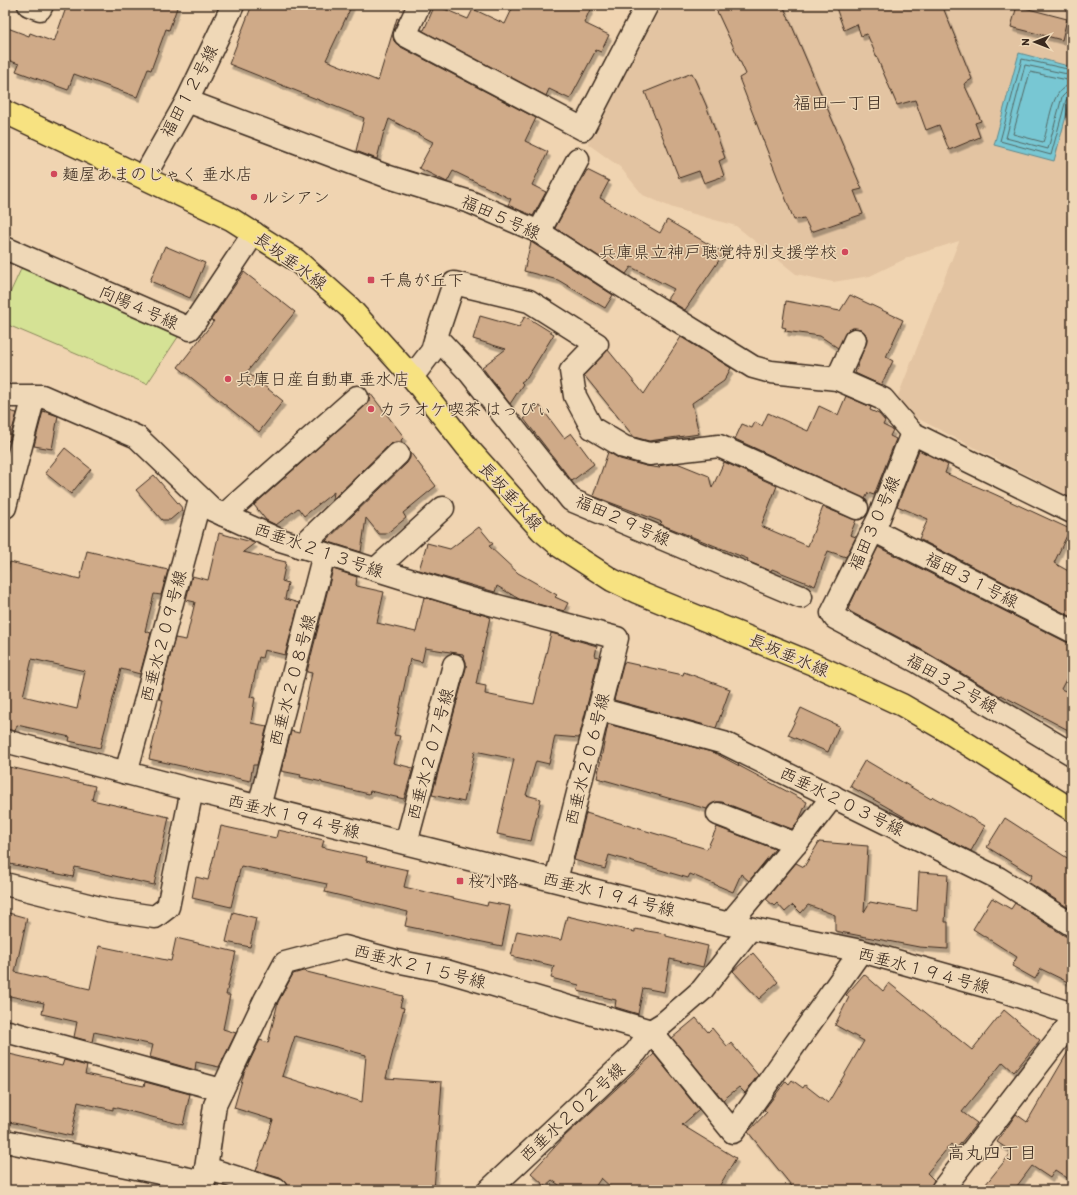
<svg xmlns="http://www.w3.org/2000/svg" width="1077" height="1195" viewBox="0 0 1077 1195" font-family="Itim,'Klee One',sans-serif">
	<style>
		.built { fill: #e3c4a2 }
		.green { fill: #d5e295; stroke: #88865a }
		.water { fill: #78c7d3; stroke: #60888b }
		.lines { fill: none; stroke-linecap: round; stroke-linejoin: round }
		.shore { stroke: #536966; stroke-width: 1 }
		.building { fill: #cfaa88; stroke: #3b2a1e; fill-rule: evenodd; filter: url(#shadow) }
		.minor-casing { stroke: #3b2a1e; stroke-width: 25 }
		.major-casing { stroke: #3b2a1e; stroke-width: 25 }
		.minor { stroke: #efd8b7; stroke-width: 22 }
		.major { stroke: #f7e281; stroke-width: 22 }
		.poi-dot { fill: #d1495b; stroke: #efd8b7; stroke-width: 1.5 }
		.labels { text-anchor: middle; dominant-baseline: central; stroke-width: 3; stroke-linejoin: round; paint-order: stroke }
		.street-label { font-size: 17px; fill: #3b2a1e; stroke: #efd8b7 }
		.poi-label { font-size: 17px; fill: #3b2a1e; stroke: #efd8b7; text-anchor: start }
		.neighbourhood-label { font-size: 18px; fill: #3b2a1e; stroke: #efd8b7 }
	</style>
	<defs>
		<filter id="shadow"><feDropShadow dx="2.5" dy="4.5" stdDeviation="0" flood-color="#0004"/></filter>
	</defs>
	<rect width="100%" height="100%" fill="#f0d4b1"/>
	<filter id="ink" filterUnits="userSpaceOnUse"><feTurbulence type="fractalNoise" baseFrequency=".025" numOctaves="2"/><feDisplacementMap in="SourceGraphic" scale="8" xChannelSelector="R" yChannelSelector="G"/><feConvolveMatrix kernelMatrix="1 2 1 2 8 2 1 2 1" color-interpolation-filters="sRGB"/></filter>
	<g filter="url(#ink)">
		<polygon class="built" points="662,5 1064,5 1072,14 1072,190 1066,215 1072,217 1072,498 907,413 898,396 959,241 909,257 870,276 833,282 796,274 736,226 673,208 643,195 620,167 588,144"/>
		<polygon class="green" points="22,267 180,334 147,384 8,325 5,304"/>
		<polygon class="water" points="1019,53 1072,67 1072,94 1054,161 994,145"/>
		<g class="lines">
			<g class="shore">
				<polyline points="1072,70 1022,59 1000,141 1051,155 1066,100 1072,97"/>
				<polyline points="1072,75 1025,65 1006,138 1048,149 1062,97 1066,93 1072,91"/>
				<path d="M1072,81L1030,72L1013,134L1043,142C1050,125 1050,86 1072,85"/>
			</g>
		</g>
		<g class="building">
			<polygon points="67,5 178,5 169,30 166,29 151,70 148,69 137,97 74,74 68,90 16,71 19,64 5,59 5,27 29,36 30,33 54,42"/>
			<polygon points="252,5 352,5 326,60 378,81 397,18 399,19 393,36 394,41 399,46 536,118 525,141 548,152 532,185 546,192 533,216 508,205 511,199 453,171 447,182 419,168 433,142 389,119 385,131 384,131 377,159 356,151 364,118 229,64"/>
			<polygon points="435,5 468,19 473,9 505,24 514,5 592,5 584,23 609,35 601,52 596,50 570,99 549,89 546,96 421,30 424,30"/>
			<polygon points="714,5 783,5 862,189 854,191 863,214 811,232 804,218 794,220 739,78 746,74"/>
			<polygon points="835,5 942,5 972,79 964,84 981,121 975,123 980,137 949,150 939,125 926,130 915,100 897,105 867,34 861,36 857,24 844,30"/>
			<polygon points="1017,6 1067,19 1062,40 1011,27"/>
			<polygon points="692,73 706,105 725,158 719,161 724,176 704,183 699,171 679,178 645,92"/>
			<polygon points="587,170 609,181 600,198 660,233 667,220 724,253 685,310 667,299 674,289 631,267 626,274 555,228"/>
			<polygon points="531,242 613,295 605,308 558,280 524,271"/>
			<polygon points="165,246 205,263 190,298 150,281"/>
			<polygon points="244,272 295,312 247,372 283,401 259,432 178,367 214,321 211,320"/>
			<polygon points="850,295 903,320 886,357 893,361 881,385 855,373 867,339 865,333 861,329 853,328 848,330 838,348 820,336 785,331 786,328 782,327 786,301 840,311"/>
			<polygon points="480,316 519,327 525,316 554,334 527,378 521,382 523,384 510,404 482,367 506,349 473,339"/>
			<polygon points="681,337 731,368 724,381 692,403 699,434 649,441 634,437 584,375 608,350 644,394"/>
			<polygon points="370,393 404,437 401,440 402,442 395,442 389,445 333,499 334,492 304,516 298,508 276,525 266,520 254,505 365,406 369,401"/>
			<polygon points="846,396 871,407 870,410 879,414 885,421 883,425 893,430 890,436 896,439 874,495 868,493 865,499 735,439 742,424 752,428 755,422 762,426 768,413 808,431 819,406 838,415"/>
			<polygon points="540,406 564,438 571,433 594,464 572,481 524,419"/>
			<polygon points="5,410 17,413 9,441 5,440"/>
			<polygon points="43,411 58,416 52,449 34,446"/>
			<polygon points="65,448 91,469 71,494 45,473"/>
			<polygon points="919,450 948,465 945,473 992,493 1070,529 1054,563 1072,573 1072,617 919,539 928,519 897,506"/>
			<polygon points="410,452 436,486 403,513 406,518 386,534 379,534 366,518 361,552 326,541 407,463 410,458"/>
			<polygon points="608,452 620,459 646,466 660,468 658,466 677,463 709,476 712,488 724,462 777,486 761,526 808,546 823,507 856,520 850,535 856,537 846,557 828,551 815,586 772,569 771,571 747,561 748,559 660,524 662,522 593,496"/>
			<polygon points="154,475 183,509 170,520 162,520 136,490"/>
			<polygon points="479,527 493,544 489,546 518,573 557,595 555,597 568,603 564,611 519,599 497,586 495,592 419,570 427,543 450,549"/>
			<polygon points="219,533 255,543 243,552 286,562 282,581 288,583 285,599 299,603 285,655 264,650 262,658 259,657 250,697 255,698 251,723 267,726 257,765 253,765 250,781 149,759 163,700 159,699 175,638 186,640 195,602 186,600 192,576 208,580"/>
			<polygon points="878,547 1066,642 1072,643 1072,668 1061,689 1072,694 1072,732 1001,695 1000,696 924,651 851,612 848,609"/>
			<path d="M87,551L168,570L161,595L154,594L145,631L151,633L140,674L121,669L100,748L69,741L70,737L17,725L15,731L5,729V583L10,562L80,579ZM32,659L85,671L77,709L23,696Z"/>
			<polygon points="333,569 357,577 356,585 357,586 384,592 377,623 416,632 424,597 490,617 476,684 486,686 485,694 534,704 551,633 597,646 595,656 599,657 579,738 555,736 549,764 536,761 526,795 541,799 531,841 497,834 514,759 475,751 464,802 432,795 466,668 466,662 463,654 425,648 422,662 410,659 394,735 400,736 393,763 413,768 404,799 370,791 369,794 322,783 322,782 300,777 301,775 281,771 291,731 299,733 312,673 307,672"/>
			<polygon points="624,662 683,675 684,672 730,689 716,728 614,700"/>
			<polygon points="801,708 839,726 828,752 788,735"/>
			<polygon points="608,724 715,753 807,802 799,820 792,829 722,802 716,802 707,809 597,778"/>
			<polygon points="865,760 931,799 933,797 985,826 971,851 922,827 850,786"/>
			<polygon points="5,766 95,786 92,800 169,817 154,885 75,867 73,877 5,863"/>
			<polygon points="586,813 707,849 717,827 775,849 749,881 741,874 733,892 690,874 688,878 609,855 605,869 574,860"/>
			<polygon points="1005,818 1072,861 1072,910 1028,882 1032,875 987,847"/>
			<polygon points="221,826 276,838 278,830 324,840 322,847 367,857 366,861 408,870 404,887 487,906 488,902 510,906 502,946 405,926 408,912 325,892 327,884 241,866 231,907 192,898 196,877 208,880"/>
			<polygon points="819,842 868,846 864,912 870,902 917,911 919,872 948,874 945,922 948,922 948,949 919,947 835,931 835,915 808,905 801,913 793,905 785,912 777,903 774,906 766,899 796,863 804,867"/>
			<polygon points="992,898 1011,909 1015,903 1065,936 1072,937 1072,984 1041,969 1035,979 1012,966 1017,957 973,929"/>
			<polygon points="5,912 27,918 15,972 90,989 99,946 171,961 176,938 236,952 226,995 230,995 223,1029 236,1033 219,1067 196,1062 195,1070 150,1057 153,1045 94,1032 92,1042 74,1037 77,1022 42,1014 44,1003 5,995"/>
			<polygon points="233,912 256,918 250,947 226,942"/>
			<polygon points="567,916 635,932 635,929 666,934 666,936 708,946 703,967 670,959 664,992 643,988 638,1014 615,1007 616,1000 578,991 579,985 551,978 554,966 511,956 517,931 561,940"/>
			<polygon points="753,953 778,982 759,999 733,971"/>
			<path d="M303,971L403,996L400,1007L404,1008L386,1078L442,1082L434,1190H288L285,1182L280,1178L256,1171L273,1120L234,1108L244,1073L260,1040L268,1043L278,1002L293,974ZM295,1036L366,1055L362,1102L282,1076Z"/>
			<polygon points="864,974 883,991 889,983 972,1050 1004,1010 1040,1040 1014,1072 1003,1062 962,1112 977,1123 956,1149 951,1144 927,1173 934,1180 930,1190 795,1190 748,1132 767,1112 764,1110 786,1081 789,1084 792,1080 803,1088 805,1085 828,1103 864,1041 835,1025 849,997 846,995"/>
			<polygon points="696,1018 708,1032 712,1028 727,1046 731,1043 758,1075 745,1093 739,1087 723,1100 672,1038"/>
			<polygon points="1072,1045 1072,1181 1055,1170 1050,1178 1032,1166 1014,1190 981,1190 1012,1152 997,1142 1016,1114 1027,1122"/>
			<polygon points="5,1053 62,1066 64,1060 68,1061 87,1066 85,1074 144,1086 145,1082 190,1094 183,1125 113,1107 113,1110 78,1102 71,1136 5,1121"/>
			<polygon points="654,1054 699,1110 682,1125 736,1158 717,1190 614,1190 601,1178 593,1190 566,1190 552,1180 545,1186 531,1173 565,1136"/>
		</g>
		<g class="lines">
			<defs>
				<g id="minor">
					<polyline points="29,5 40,9 42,5"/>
					<polyline points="419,5 405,35 583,129 647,5"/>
					<polyline points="187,101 389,177 470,202 539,232 619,284 753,367 771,372 837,379 883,399 912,433"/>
					<polyline points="144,177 187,101 233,5"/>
					<polyline points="539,232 578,159"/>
					<polyline points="5,248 190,329 254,233"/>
					<polyline points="412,377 432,351 436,337"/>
					<polyline points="837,379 855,340"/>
					<polyline points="5,396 42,396 137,437 213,510 277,539 468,598 617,638 556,880"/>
					<polyline points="5,507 34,396"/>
					<polyline points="1072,512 912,433 879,518 832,613 835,618 918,662 1072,754"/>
					<polyline points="224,515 357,397"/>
					<polyline points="873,530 1072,631"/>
					<polyline points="301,547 398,454"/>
					<polyline points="376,569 443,508"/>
					<polyline points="801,597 571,500 470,373 436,337 454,283 529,301 597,344 571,371 575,396 592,428 624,447 649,454 719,446 857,508"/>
					<polyline points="599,709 724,743 998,878 1072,925"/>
					<polyline points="5,741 192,790 729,924 861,951 1006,992 1072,1014"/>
					<polyline points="126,773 200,499"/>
					<polyline points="259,807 324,554"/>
					<polyline points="718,814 796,844"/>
					<polyline points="406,843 454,665"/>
					<polyline points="5,884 108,910 155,917 168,907 192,790"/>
					<polyline points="729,924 796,844 833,796"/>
					<polyline points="651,1031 733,1132 861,951"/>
					<polyline points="9,1032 222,1090"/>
					<polyline points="5,1141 204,1182"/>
					<polyline points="206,1168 276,1190"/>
					<polyline points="203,1190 215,1105 265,1000 285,963 345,947 396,961 446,971 651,1031"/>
					<polyline points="489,1190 636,1052 651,1031 664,1023 702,990 750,929"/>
					<polyline points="942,1190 1072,1021"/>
				</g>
				<polyline id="major" points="5,112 231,219 296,260 350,308 412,377 467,447 541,530 561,547 612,580 637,592 813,664 902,705 942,728 1072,810"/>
			</defs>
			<use href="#minor" class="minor-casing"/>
			<use href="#major" class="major-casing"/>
			<use href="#minor" class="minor"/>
			<use href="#major" class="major"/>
		</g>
	</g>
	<g class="poi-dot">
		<circle cx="54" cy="174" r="4"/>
		<circle cx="254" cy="197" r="4"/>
		<circle cx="845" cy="252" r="4"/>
		<rect x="367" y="276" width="8" height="8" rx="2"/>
		<circle cx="228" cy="379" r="4"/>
		<circle cx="371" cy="409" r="4"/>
		<rect x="456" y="877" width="8" height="8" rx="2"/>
	</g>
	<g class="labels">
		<g class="street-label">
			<text transform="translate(189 91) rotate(-62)">福田１２号線</text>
			<text transform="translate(501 217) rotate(24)">福田５号線</text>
			<text transform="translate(291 261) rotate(36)">長坂垂水線</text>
			<text transform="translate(139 307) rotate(24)">向陽４号線</text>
			<text transform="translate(511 496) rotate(48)">長坂垂水線</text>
			<text transform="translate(623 520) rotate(24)">福田２９号線</text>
			<text transform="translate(874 523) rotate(-66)">福田３０号線</text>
			<text transform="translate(319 550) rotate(19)">西垂水２１３号線</text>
			<text transform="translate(972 580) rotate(27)">福田３１号線</text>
			<text transform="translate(163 636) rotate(-75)">西垂水２０９号線</text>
			<text transform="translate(789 655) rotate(23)">長坂垂水線</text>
			<text transform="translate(292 680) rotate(-75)">西垂水２０８号線</text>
			<text transform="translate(952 683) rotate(30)">福田３２号線</text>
			<text transform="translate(430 754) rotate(-75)">西垂水２０７号線</text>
			<text transform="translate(587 759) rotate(-76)">西垂水２０６号線</text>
			<text transform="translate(842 801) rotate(26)">西垂水２０３号線</text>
			<text transform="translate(294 816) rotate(14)">西垂水１９４号線</text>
			<text transform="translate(609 894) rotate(14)">西垂水１９４号線</text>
			<text transform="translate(420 966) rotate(14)">西垂水２１５号線</text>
			<text transform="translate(924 970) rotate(15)">西垂水１９４号線</text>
			<text transform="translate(572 1112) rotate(-43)">西垂水２０２号線</text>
		</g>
		<g class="poi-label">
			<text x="62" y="174">麺屋あまのじゃく 垂水店</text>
			<text x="262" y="197">ルシアン</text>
			<text x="837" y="252" text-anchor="end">兵庫県立神戸聴覚特別支援学校</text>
			<text x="379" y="280">千鳥が丘下</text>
			<text x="236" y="379">兵庫日産自動車 垂水店</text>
			<text x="379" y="409">カラオケ喫茶 はっぴぃ</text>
			<text x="468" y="881">桜小路</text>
		</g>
		<g class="neighbourhood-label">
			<text x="838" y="103">福田一丁目</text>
			<text x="992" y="1153">高丸四丁目</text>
		</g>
	</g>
	<rect width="1077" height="1195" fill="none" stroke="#efd8b7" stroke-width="20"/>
	<rect x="10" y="10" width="1057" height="1175" fill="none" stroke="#3b2a1e" stroke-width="1.5" filter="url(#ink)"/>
	<g transform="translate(1035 42) rotate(270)" stroke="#efd8b7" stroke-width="3" paint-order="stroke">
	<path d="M0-3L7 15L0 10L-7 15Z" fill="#3b2a1e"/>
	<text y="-6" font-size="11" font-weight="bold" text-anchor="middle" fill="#3b2a1e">N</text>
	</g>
</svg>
